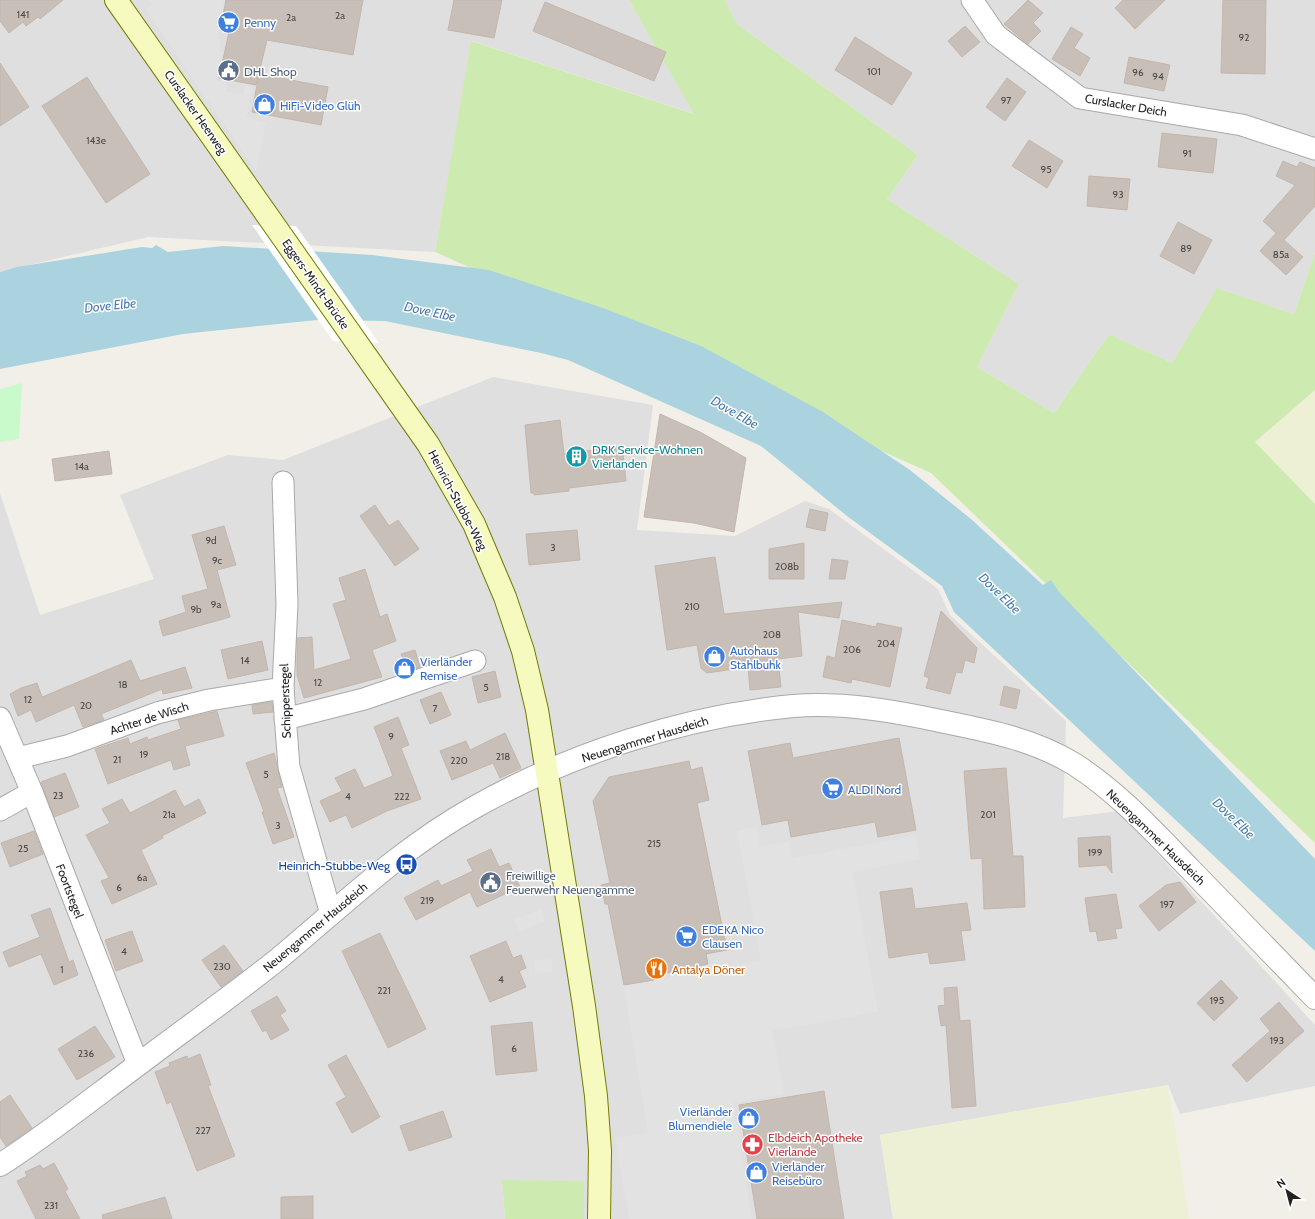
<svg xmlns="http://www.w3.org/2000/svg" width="1315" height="1219" viewBox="0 0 1315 1219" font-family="Cabin,sans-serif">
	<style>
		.residential { fill: #e0dfdf }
		.farmland { fill: #eef0d5 }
		.grass { fill: #cdebb0 }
		.park { fill: #c8facc }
		.parking { fill: #e2e2e2 }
		.water { fill: #aad3df }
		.pier { fill: #fff }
		.building { fill: #c7bfb8; stroke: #c4b6ab }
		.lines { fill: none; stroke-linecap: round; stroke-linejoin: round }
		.minor-casing { stroke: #a9a9a9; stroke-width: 23 }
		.tertiary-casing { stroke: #a9a9a9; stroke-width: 24 }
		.secondary-casing { stroke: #707d05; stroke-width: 24 }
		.minor { stroke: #fff; stroke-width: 21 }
		.tertiary { stroke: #fff; stroke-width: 22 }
		.secondary { stroke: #f7fabf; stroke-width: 22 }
		.labels { text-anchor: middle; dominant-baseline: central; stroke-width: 3; stroke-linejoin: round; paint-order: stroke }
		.number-label { font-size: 10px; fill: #4b4948 }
		.shop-label { font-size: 12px; fill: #366cbe; stroke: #fff; text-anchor: start }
		.service-label { font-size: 12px; fill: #4e5e75; stroke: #fff; text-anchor: start }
		.street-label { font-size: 12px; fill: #222; stroke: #fff }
		.culture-label { font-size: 12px; fill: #0d838f; stroke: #fff; text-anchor: start }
		.transit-label { font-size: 12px; fill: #164399; stroke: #fff; text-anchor: end }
		.food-label { font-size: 12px; fill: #c56008; stroke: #fff; text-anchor: start }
		.health-label { font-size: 12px; fill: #be3a42; stroke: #fff; text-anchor: start }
		.water-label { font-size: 13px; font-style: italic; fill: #4a7aab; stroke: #fff }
	</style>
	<rect width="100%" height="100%" fill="#f2efe9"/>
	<g class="residential">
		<polygon points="0,0 629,0 695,114 472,41 435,252 148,237 0,272"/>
		<polygon points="725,0 1315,0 1315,253 1294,314 1217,288 1172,363 1109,334 1054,413 977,367 1019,284 887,199 918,155 737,24"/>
		<polygon points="493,377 653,405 637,530 735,536 805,501 829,509 938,589 950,615 1066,721 1063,818 1118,811 1315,1025 1315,1086 1180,1114 1168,1085 880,1135 893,1219 584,1219 584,1182 502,1180 505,1219 0,1219 0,493 40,615 154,579 120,495 228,455 283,460"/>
	</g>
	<g class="farmland">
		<polygon points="1315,390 1315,504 1255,442"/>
		<polygon points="1168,1085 1189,1219 893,1219 880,1135"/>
	</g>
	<g class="grass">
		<polygon points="629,0 725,0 737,24 918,155 887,199 1019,284 977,367 1054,413 1109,334 1172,363 1217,288 1294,314 1315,253 1315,390 1255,442 1315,504 1315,843 931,473 435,252 471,41 694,114"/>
		<polygon points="502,1180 584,1181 584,1219 505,1219"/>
	</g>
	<polygon class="park" points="22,383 19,439 0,442 0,389"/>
	<g class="parking">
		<polygon points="148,0 224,0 218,34 222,55 216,80 227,82 226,91 243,95 245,85 252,87 246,118 266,122 256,171 146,10 152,4"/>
		<polygon points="756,827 760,846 789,841 792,858 916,836 920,859 853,872 878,1012 773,1031 784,1094 733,1103 752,1219 629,1219 615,1138 648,1132 623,985 761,961 737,831"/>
		<polygon points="541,909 545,921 519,931 514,920"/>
		<polygon points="551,959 553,972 535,974 534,961"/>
	</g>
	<polygon class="water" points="156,245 168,252 223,246 372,255 489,270 603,308 701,346 823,412 910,470 971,519 1043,585 1051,580 1059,592 1315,859 1315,951 954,612 942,586 847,516 761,446 568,360 541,353 385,321 317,320 183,334 0,369 0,272 17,267 142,247 152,248"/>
	<polygon class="pier" points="252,225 296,226 379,343 333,341"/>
	<g class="building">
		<polygon points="0,0 63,0 40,19 38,17 26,26 23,22 9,33 0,21"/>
		<polygon points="226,0 363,0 353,55 267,40 256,85 219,78 229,32 220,30"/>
		<polygon points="454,0 502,0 494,38 448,30"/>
		<polygon points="1028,0 1043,13 1033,23 1041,31 1028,44 1004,24"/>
		<polygon points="1123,0 1165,0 1135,29 1115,8"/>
		<polygon points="1223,0 1266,0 1265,74 1221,73"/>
		<polygon points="545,2 666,52 654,81 533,31"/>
		<polygon points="965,26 980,42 962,57 948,41"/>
		<polygon points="1071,27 1083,34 1074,48 1090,58 1080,76 1052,59"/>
		<polygon points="855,37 912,73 892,105 835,70"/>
		<polygon points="1129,57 1170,65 1164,91 1124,83"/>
		<polygon points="0,63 29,107 0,126"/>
		<polygon points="259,74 328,87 321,125 252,112"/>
		<polygon points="87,77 150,174 106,203 42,106"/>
		<polygon points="1007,78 1026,92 1005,121 986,107"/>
		<polygon points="1162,133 1217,139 1213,173 1158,167"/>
		<polygon points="1029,140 1063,161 1047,188 1012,166"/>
		<polygon points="1283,161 1297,167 1300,162 1315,168 1315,206 1284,240 1303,257 1286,275 1260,251 1276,233 1263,221 1295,185 1276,176"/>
		<polygon points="1089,176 1130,179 1127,210 1087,206"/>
		<polygon points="1178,222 1212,240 1194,274 1160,256"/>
		<polygon points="660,414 700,432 746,458 734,532 694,523 644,517"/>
		<polygon points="560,420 564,454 622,446 626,481 569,488 569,491 534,495 534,493 531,493 525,425"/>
		<polygon points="109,451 112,474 55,481 52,459"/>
		<polygon points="375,505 389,526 398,520 419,549 395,566 360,516"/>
		<polygon points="810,509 828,513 825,531 806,527"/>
		<polygon points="224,526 236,565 217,570 230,617 163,636 159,621 186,612 182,596 208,589 192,535"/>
		<polygon points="577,530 580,560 529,565 526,534"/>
		<polygon points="804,543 804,579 769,579 769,549"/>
		<polygon points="715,557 724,614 842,602 839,618 798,612 802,656 778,659 781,687 750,690 748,667 707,673 701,668 697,645 667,650 655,566"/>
		<polygon points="832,559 848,561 845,579 829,579"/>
		<polygon points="365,569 380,617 387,614 396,641 372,650 382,677 304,698 297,675 297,638 312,637 314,670 351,659 333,604 346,600 339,578"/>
		<polygon points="941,611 977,648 974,663 965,660 962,673 956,672 950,694 926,688 929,678 924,676"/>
		<polygon points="842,620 876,627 877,623 902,628 890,687 852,679 851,683 823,677 827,656 835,658"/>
		<polygon points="262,641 268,670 228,679 221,650"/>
		<polygon points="415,650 420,667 408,671 401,654"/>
		<polygon points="131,660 140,681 185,667 192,688 163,694 162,689 101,714 104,720 83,727 74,705 36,722 31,710 18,716 10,694 21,688 37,683 42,697"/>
		<polygon points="495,671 501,697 478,703 472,677"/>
		<polygon points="1004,686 1020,690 1016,709 1000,705"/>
		<polygon points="441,692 451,715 430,724 420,700"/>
		<polygon points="272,702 273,712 253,714 252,705"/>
		<polygon points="217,711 224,736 185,746 190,765 174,770 171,760 108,784 95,749 128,738 130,744 147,737 148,740 181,729 178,720"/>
		<polygon points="398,717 409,745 401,748 421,799 387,811 352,828 346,815 330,822 320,801 342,791 335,778 355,769 364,788 393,776 374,727"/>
		<polygon points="505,733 521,768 500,778 493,763 452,780 440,751 466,741 470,750"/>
		<polygon points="899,738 916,830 878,837 875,822 791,837 788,820 762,825 748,751 790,743 793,758"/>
		<polygon points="274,753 282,787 277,788 294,837 273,844 262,812 264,812 246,763"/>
		<polygon points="689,761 691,770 702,767 709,800 697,803 727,950 706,954 708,964 653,976 654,980 624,985 608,904 605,904 601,885 610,883 593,801 609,777"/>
		<polygon points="1006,768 1013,856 1023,856 1025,907 984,909 982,858 971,859 964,771"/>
		<polygon points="65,773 79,807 54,817 41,782"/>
		<polygon points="175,790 184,807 199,799 206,813 162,836 163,838 141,850 157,884 112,904 101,881 109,878 86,835 110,823 102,809 122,799 130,813"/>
		<polygon points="34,831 43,854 10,867 1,843"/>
		<polygon points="1110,836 1112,873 1106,865 1079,867 1078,838"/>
		<polygon points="491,849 499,867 509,863 520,887 477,907 470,892 416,920 404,898 438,880 441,886 473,871 467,860"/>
		<polygon points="1180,882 1196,902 1159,931 1139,906 1166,885"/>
		<polygon points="912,888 915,909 967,903 971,930 961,931 965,960 930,964 928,952 889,958 880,892"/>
		<polygon points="1116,894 1122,928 1115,929 1117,938 1098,941 1096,931 1090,932 1085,898"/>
		<polygon points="50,908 69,962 73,960 78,975 54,985 41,954 9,967 3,952 40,937 31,915"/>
		<polygon points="132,931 143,961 116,971 105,940"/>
		<polygon points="380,933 426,1029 388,1048 342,951"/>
		<polygon points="506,941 513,958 521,955 526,968 519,971 526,987 490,1002 470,956"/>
		<polygon points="224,945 243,971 221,987 202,960"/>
		<polygon points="1221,980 1238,998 1214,1021 1197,1003"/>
		<polygon points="957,987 960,1021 970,1020 976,1106 952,1108 946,1025 941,1026 938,1006 945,1005 944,988"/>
		<polygon points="277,996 286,1011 280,1015 289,1030 271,1040 266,1030 263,1032 251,1011"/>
		<polygon points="1279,1002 1304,1031 1247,1082 1232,1065 1270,1031 1260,1019"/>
		<polygon points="532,1022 537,1071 496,1075 491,1026"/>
		<polygon points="95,1026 115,1057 77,1080 58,1049"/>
		<polygon points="200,1054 211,1085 208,1086 235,1156 197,1171 171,1102 167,1104 155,1072 170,1066 169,1063 187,1056 188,1059"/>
		<polygon points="346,1055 380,1117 352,1133 336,1103 346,1097 328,1065"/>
		<polygon points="824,1091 844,1219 757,1219 739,1105"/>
		<polygon points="10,1095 32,1128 6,1146 0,1137 0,1102"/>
		<polygon points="443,1111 452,1137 409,1151 400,1126"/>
		<polygon points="54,1163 68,1189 65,1191 80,1219 36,1219 17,1181 27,1176 25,1172 40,1165 43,1169"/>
		<polygon points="313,1196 313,1219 281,1219 281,1197"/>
		<polygon points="165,1197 172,1219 103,1219 102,1215"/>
	</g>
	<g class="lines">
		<defs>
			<g id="minor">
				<polyline points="972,0 996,35 1080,98 1242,125 1315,149"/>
				<polyline points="283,482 287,604 283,688 289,767 331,914"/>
				<polyline points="0,718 32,792 138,1064"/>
				<polyline points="285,719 364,699 475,661"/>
				<polyline points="18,758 67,746 157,713 209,700 283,688"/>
				<polyline points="0,810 32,792"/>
			</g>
			<path id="tertiary" d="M0,1165C48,1134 93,1098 139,1064C185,1029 232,996 277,960C341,907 401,848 475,807C569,754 685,716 793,706C837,702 883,709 926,718C977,729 1028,736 1074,764C1118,792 1154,832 1190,869C1232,912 1273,955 1315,998"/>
			<polyline id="secondary" points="116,0 428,444 474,524 505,597 523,651 537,710 584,1006 596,1096 600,1151 599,1219"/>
		</defs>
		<use href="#minor" class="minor-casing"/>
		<use href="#tertiary" class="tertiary-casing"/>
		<use href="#secondary" class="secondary-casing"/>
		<use href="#minor" class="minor"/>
		<use href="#tertiary" class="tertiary"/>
		<use href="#secondary" class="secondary"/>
	</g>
	<defs>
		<symbol id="supermarket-disc" viewBox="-11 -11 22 22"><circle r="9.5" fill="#3f7fe0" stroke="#fff"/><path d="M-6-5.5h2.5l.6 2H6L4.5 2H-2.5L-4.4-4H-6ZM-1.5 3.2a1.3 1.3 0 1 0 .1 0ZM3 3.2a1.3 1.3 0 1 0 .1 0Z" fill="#fff"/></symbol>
		<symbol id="civic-disc" viewBox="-11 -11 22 22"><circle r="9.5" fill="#5c6f8a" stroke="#fff"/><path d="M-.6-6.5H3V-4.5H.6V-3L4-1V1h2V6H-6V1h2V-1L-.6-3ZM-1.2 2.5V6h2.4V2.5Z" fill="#fff"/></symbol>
		<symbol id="shop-disc" viewBox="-11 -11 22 22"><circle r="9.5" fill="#3f7fe0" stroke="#fff"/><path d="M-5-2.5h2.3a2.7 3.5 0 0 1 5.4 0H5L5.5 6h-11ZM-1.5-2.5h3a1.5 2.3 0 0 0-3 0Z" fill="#fff"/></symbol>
		<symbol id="building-disc" viewBox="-11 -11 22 22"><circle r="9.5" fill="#0f9aa8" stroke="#fff"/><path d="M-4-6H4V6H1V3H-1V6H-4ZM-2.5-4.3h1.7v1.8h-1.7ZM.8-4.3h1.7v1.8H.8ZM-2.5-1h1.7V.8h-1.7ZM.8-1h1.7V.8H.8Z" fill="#fff"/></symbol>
		<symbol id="bus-disc" viewBox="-11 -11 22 22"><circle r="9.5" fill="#1a4fb4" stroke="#fff"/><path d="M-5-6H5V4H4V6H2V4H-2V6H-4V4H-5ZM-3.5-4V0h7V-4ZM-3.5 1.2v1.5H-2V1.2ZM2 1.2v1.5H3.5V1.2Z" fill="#fff"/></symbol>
		<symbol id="restaurant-disc" viewBox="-11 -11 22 22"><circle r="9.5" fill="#e8710a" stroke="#fff"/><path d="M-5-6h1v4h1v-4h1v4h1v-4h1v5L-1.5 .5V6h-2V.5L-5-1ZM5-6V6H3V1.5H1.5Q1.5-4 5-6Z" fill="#fff"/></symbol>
		<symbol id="pharmacy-disc" viewBox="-11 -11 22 22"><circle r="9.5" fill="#e0444e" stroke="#fff"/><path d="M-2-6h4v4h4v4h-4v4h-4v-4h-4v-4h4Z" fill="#fff"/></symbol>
	</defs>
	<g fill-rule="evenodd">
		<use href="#supermarket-disc" x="216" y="10" width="25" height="25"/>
		<use href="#civic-disc" x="216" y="58" width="25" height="25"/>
		<use href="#shop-disc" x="252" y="92" width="25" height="25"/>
		<use href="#building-disc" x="564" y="444" width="25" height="25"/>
		<use href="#shop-disc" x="702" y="644" width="25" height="25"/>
		<use href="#shop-disc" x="392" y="656" width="25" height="25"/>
		<use href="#supermarket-disc" x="820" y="776" width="25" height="25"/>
		<use href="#bus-disc" x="394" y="852" width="25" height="25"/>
		<use href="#civic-disc" x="478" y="870" width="25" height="25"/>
		<use href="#supermarket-disc" x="674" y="924" width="25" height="25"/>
		<use href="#restaurant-disc" x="644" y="956" width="25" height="25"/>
		<use href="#shop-disc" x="736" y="1106" width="25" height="25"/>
		<use href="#pharmacy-disc" x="740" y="1132" width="25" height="25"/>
		<use href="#shop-disc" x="744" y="1160" width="25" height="25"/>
	</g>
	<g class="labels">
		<g class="number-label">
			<text x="23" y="14">141</text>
			<text x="340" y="15">2a</text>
			<text x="291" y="17">2a</text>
			<text x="1244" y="37">92</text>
			<text x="874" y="71">101</text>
			<text x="1138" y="72">96</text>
			<text x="1158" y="76">94</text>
			<text x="1006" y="100">97</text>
			<text x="96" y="140">143e</text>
			<text x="1187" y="153">91</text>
			<text x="1046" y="169">95</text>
			<text x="1118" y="194">93</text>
			<text x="1186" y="248">89</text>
			<text x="1281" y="254">85a</text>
			<text x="82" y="466">14a</text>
			<text x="211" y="540">9d</text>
			<text x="553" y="547">3</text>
			<text x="217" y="560">9c</text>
			<text x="787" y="566">208b</text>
			<text x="216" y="604">9a</text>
			<text x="692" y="606">210</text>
			<text x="196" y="609">9b</text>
			<text x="772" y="634">208</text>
			<text x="886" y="643">204</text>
			<text x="852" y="649">206</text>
			<text x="245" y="660">14</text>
			<text x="318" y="682">12</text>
			<text x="123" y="684">18</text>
			<text x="486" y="687">5</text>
			<text x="28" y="699">12</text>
			<text x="86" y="705">20</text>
			<text x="435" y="708">7</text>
			<text x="391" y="736">9</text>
			<text x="144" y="754">19</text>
			<text x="503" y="756">218</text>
			<text x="117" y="759">21</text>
			<text x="459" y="760">220</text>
			<text x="266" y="774">5</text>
			<text x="58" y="795">23</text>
			<text x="348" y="796">4</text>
			<text x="402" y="796">222</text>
			<text x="169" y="814">21a</text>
			<text x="988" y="814">201</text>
			<text x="278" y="825">3</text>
			<text x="654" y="843">215</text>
			<text x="23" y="848">25</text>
			<text x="1095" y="852">199</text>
			<text x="142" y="877">6a</text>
			<text x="119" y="887">6</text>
			<text x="427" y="900">219</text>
			<text x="1167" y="904">197</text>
			<text x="124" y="951">4</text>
			<text x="222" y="966">230</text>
			<text x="62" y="969">1</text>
			<text x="501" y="979">4</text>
			<text x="384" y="990">221</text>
			<text x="1217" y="1000">195</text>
			<text x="1277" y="1040">193</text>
			<text x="514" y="1048">6</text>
			<text x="86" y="1053">236</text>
			<text x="203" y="1130">227</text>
			<text x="51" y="1205">231</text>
		</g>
		<g class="shop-label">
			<text x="244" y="22">Penny</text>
			<text x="280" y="105">HiFi-Video Glüh</text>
			<text x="730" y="650">Autohaus<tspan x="730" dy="14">Stahlbuhk</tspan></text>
			<text x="420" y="661">Vierländer<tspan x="420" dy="14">Remise</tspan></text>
			<text x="848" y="789">ALDI Nord</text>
			<text x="702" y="929">EDEKA Nico<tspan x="702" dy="14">Clausen</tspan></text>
			<text x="732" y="1111" text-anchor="end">Vierländer<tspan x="732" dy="14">Blumendiele</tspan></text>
			<text x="772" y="1166">Vierländer<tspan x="772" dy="14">Reisebüro</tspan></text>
		</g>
		<g class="service-label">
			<text x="244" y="71">DHL Shop</text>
			<text x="506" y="875">Freiwillige<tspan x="506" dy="14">Feuerwehr Neuengamme</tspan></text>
		</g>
		<g class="street-label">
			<text transform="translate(1126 105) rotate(10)">Curslacker Deich</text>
			<text transform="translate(196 112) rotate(55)">Curslacker Heerweg</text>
			<text transform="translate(316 284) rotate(55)">Eggers-Mindt-Brücke</text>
			<text transform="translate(458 500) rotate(62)">Heinrich-Stubbe-Weg</text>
			<text transform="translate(285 701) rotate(-92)">Schipperstegel</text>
			<text transform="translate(149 718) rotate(-18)">Achter de Wisch</text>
			<text transform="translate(645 739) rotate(-17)">Neuengammer Hausdeich</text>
			<text transform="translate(1156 837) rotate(44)">Neuengammer Hausdeich</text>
			<text transform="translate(70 891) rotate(69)">Foortstegel</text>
			<text transform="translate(315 927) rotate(-40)">Neuengammer Hausdeich</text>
		</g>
		<g class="culture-label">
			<text x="592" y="449">DRK Service-Wohnen<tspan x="592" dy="14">Vierlanden</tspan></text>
		</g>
		<g class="transit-label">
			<text x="390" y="865">Heinrich-Stubbe-Weg</text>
		</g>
		<g class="food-label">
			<text x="672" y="969">Antalya Döner</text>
		</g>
		<g class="health-label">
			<text x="768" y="1137">Elbdeich Apotheke<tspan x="768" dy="14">Vierlande</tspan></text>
		</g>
		<g class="water-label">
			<text transform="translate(110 305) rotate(-6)">Dove Elbe</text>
			<text transform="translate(430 311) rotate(12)">Dove Elbe</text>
			<text transform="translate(735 412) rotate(30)">Dove Elbe</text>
			<text transform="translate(1000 593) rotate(44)">Dove Elbe</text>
			<text transform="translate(1234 818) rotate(44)">Dove Elbe</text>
		</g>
	</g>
	<g transform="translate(1287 1191) rotate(324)" stroke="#ffffff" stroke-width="3" paint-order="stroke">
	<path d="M0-3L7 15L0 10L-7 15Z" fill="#222222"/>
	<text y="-6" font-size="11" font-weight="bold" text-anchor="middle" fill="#222222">N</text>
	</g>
</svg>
